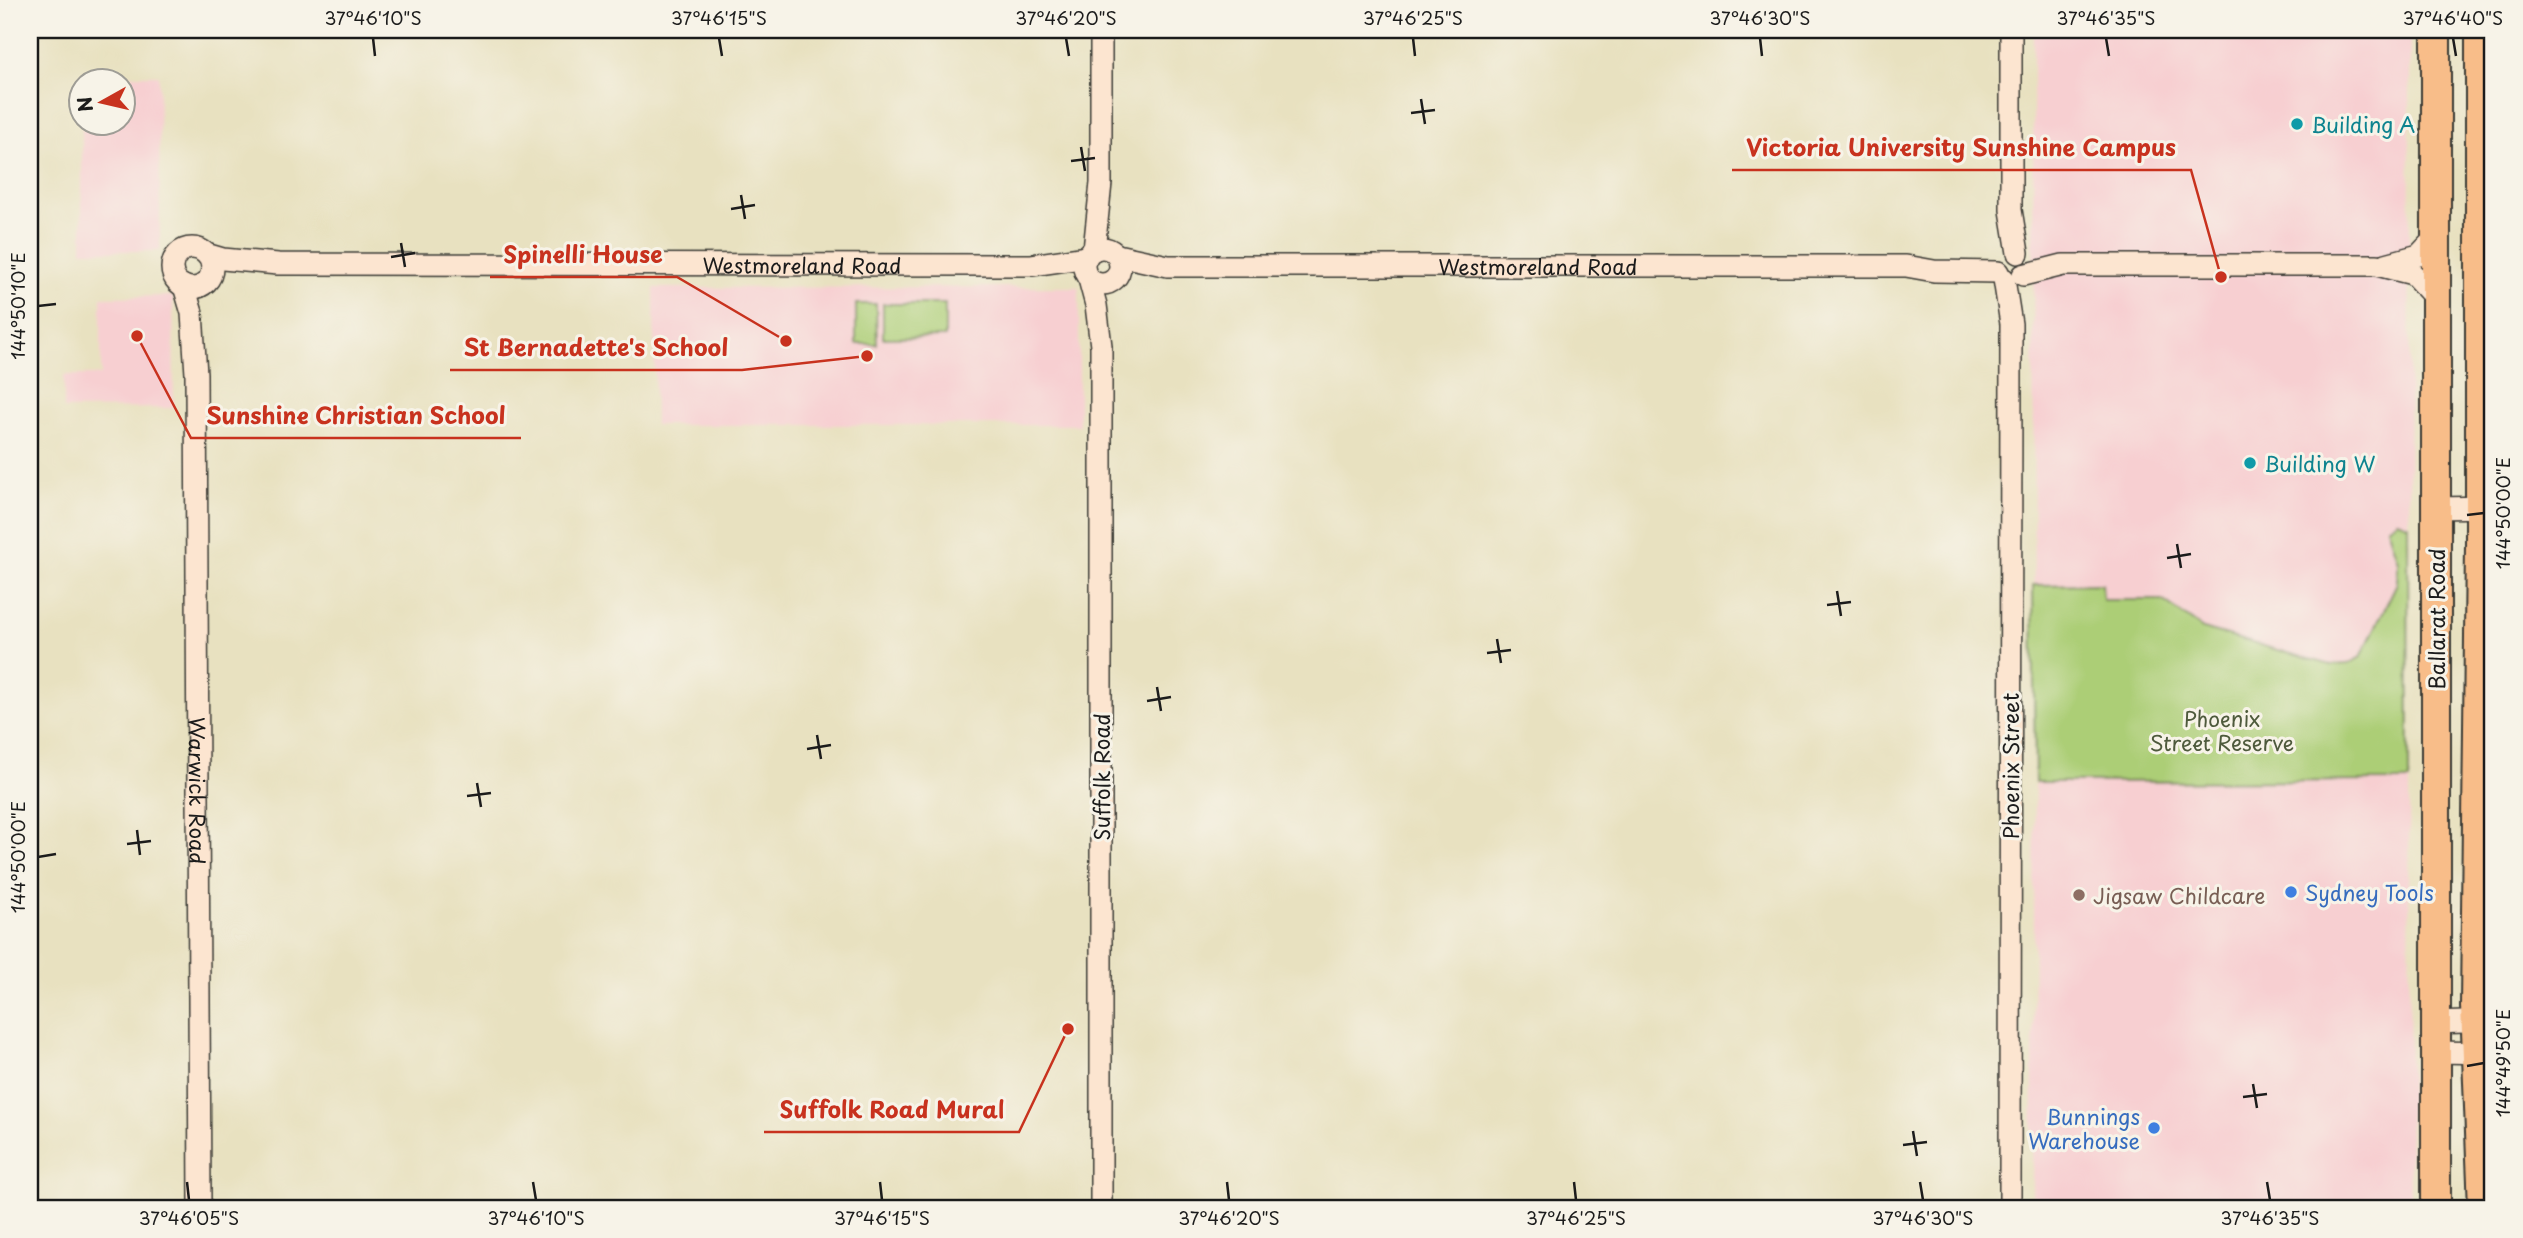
<svg xmlns="http://www.w3.org/2000/svg" width="2523" height="1238" viewBox="0 0 2523 1238" font-family="'Playpen Sans',sans-serif">
	<style>
		.built { fill: #f7cfd1 }
		.green { fill: #acce76; stroke: #647549; stroke-width: 2 }
		.lines { fill: none; stroke-linecap: round; stroke-linejoin: round }
		.secondary-casing { stroke: #3b3a35; stroke-width: 24 }
		.highway-casing { stroke: #3b3a35; stroke-width: 32 }
		.secondary { stroke: #fce5d0; stroke-width: 21 }
		.highway { stroke: #f8bd89; stroke-width: 28 }
		.ticks { fill: none; stroke: #1c1c1c; stroke-width: 2.5 }
		.culture-dot { fill: #0f9aa8; stroke: #f7f3e8; stroke-width: 2.5 }
		.shop-dot { fill: #3f7fe0; stroke: #f7f3e8; stroke-width: 2.5 }
		.education-dot { fill: #8d6e63; stroke: #f7f3e8; stroke-width: 2.5 }
		.labels { text-anchor: middle; dominant-baseline: central; stroke-width: 6; stroke-linejoin: round; paint-order: stroke }
		.culture-label { font-size: 21px; fill: #0d838f; stroke: #f7f3e8; text-anchor: start }
		.street-label { font-size: 21px; fill: #1c1c1c; stroke: #f7f3e8 }
		.park-label { font-size: 21px; fill: #4e5a3c; stroke: #f7f3e8 }
		.shop-label { font-size: 21px; fill: #366cbe; stroke: #f7f3e8; text-anchor: start }
		.education-label { font-size: 21px; fill: #785e54; stroke: #f7f3e8; text-anchor: start }
		.leader { fill: none; stroke: #c8321e; stroke-width: 2.5 }
		.callout-dot { fill: #c8321e; stroke: #f7f3e8; stroke-width: 2.5 }
		.callout-label { font-size: 23px; text-anchor: middle; font-weight: bold; fill: #c8321e; stroke: #f7f3e8; stroke-width: 6; stroke-linejoin: round; paint-order: stroke }
		.neatline { fill: none; stroke: #1c1c1c; stroke-width: 2.5 }
		.ticks-label { font-size: 18px; text-anchor: middle; fill: #1c1c1c }
	</style>
	<rect width="100%" height="100%" fill="#f7f3e8"/>
	<filter id="ink" filterUnits="userSpaceOnUse"><feTurbulence type="fractalNoise" baseFrequency=".0143" numOctaves="2"/><feDisplacementMap in="SourceGraphic" scale="14" xChannelSelector="R" yChannelSelector="G"/><feConvolveMatrix kernelMatrix="1 2 1 2 8 2 1 2 1" color-interpolation-filters="sRGB"/></filter>
	<filter id="wash" filterUnits="userSpaceOnUse"><feTurbulence type="fractalNoise" baseFrequency=".00686" numOctaves="4" result="noise"/><feDisplacementMap in="SourceGraphic" scale="28" xChannelSelector="R" yChannelSelector="G"/><feGaussianBlur stdDeviation="1.57" result="paint"/><feColorMatrix in="noise" values="0 0 0 0 0 0 0 0 0 0 0 0 0 0 0 0 0 1.4 0 .05"/><feComposite in="paint" operator="in"/></filter>
	<g filter="url(#wash)">
		<rect width="100%" height="100%" fill="#e8e1c0"/>
		<g class="built">
			<polygon points="2033,30 2410,30 2409,678 2034,679"/>
			<polygon points="81,75 159,75 160,251 82,251 82,123 122,122 122,80 81,80"/>
			<polygon points="1079,287 1079,425 655,425 654,288"/>
			<polygon points="173,296 174,408 64,409 64,375 101,375 101,297"/>
			<polygon points="2409,781 2410,1208 2032,1208 2035,782"/>
		</g>
		<g class="green">
			<polygon points="856,304 876,304 877,344 856,344"/>
			<polygon points="883,304 945,304 945,337 883,338"/>
			<polygon points="2397,520 2408,524 2409,781 2035,782 2033,585 2102,584 2103,600 2162,600 2203,629 2331,665 2348,664 2361,657 2397,583 2398,562 2387,527"/>
		</g>
	</g>
	<g filter="url(#ink)">
		<g class="lines">
			<defs>
				<g id="secondary">
					<polyline points="2011,30 2011,210 2018,253"/>
					<circle cx="1102" cy="266" r="18"/>
					<circle cx="192" cy="268" r="20"/>
					<polyline points="1094,250 1101,183 1101,30"/>
					<path id="s1" d="M206,254L223,259L278,264L1032,265L1087,257"/>
					<path id="s2" d="M1117,255L1168,266H1906L1934,271L1998,272"/>
					<polyline points="2386,264 2419,255 2435,238"/>
					<polyline points="2023,275 2063,265 2377,265 2413,274 2435,298"/>
					<polyline points="1089,279 1096,305 1101,346 1101,1208"/>
					<polyline points="2004,279 2011,324 2010,1208"/>
					<path id="s3" d="M184,286L192,313L196,374L200,1208"/>
					<polyline points="2436,508 2493,507"/>
					<polyline points="2480,914 2493,949"/>
					<polyline points="2435,1023 2493,1021"/>
					<polyline points="2435,1052 2493,1053"/>
				</g>
				<g id="highway">
					<polyline points="2480,30 2480,544 2475,1006 2483,1208"/>
					<polyline points="2436,1208 2436,30"/>
				</g>
			</defs>
			<use href="#secondary" class="secondary-casing"/>
			<use href="#highway" class="highway-casing"/>
			<use href="#secondary" class="secondary"/>
			<use href="#highway" class="highway"/>
		</g>
	</g>
	<path class="ticks" d="M373,38L375,56M719,38L722,56M1066,38L1069,56M1413,38L1415,56M1760,38L1762,56M2106,38L2109,56M2453,38L2456,56M1421,99L1425,124M1411,113L1435,110M1081,147L1085,171M1071,161L1095,158M741,195L745,219M731,209L755,205M401,243L405,267M391,257L415,253M38,306L56,304M2467,515L2484,513M2177,544L2181,568M2167,558L2191,554M1837,591L1841,616M1827,605L1851,602M1497,639L1501,663M1487,653L1511,650M1157,687L1161,711M1147,701L1171,697M817,735L821,759M807,749L831,745M477,783L481,807M467,796L491,793M137,830L140,855M127,844L151,841M38,857L56,854M2467,1066L2484,1063M2253,1084L2257,1108M2243,1097L2267,1094M1913,1131L1917,1156M1903,1145L1927,1142M187,1182L189,1200M533,1182L536,1200M880,1182L882,1200M1227,1182L1229,1200M1574,1182L1576,1200M1920,1182L1923,1200M2267,1182L2270,1200"/>
	<g class="culture-dot">
		<circle cx="2297" cy="124" r="7"/>
		<circle cx="2250" cy="463" r="7"/>
	</g>
	<g class="shop-dot">
		<circle cx="2291" cy="892" r="7"/>
		<circle cx="2154" cy="1128" r="7"/>
	</g>
	<circle class="education-dot" cx="2079" cy="895" r="7"/>
	<g class="labels">
		<g class="culture-label">
			<text x="2311" y="124">Building A</text>
			<text x="2264" y="463">Building W</text>
		</g>
		<g class="street-label">
			<text stroke="none"><textPath href="#s1" startOffset="597">Westmoreland Road</textPath></text>
			<text stroke="none"><textPath href="#s2" startOffset="422">Westmoreland Road</textPath></text>
			<text transform="translate(2436 619) rotate(-90)">Ballarat Road</text>
			<text transform="translate(2010 766) rotate(-90)">Phoenix Street</text>
			<text transform="translate(1101 777) rotate(-90)">Suffolk Road</text>
			<text stroke="none"><textPath href="#s3" startOffset="506">Warwick Road</textPath></text>
		</g>
		<g class="park-label">
			<text x="2222" y="718">Phoenix<tspan x="2222" dy="24">Street Reserve</tspan></text>
		</g>
		<g class="shop-label">
			<text x="2305" y="892">Sydney Tools</text>
			<text x="2140" y="1116" text-anchor="end">Bunnings<tspan x="2140" dy="24">Warehouse</tspan></text>
		</g>
		<g class="education-label">
			<text x="2093" y="895">Jigsaw Childcare</text>
		</g>
	</g>
	<path class="leader" d="M2221 277L2191 170H1732M786 341L677 277H490M867 356L742 370H450M137 336L191 438H521M1068 1029L1019 1132H764"/>
	<g class="callout-dot">
		<circle cx="2221" cy="277" r="7"/>
		<circle cx="786" cy="341" r="7"/>
		<circle cx="867" cy="356" r="7"/>
		<circle cx="137" cy="336" r="7"/>
		<circle cx="1068" cy="1029" r="7"/>
	</g>
	<g class="callout-label">
		<text x="1961" y="156">Victoria University Sunshine Campus</text>
		<text x="583" y="263">Spinelli House</text>
		<text x="596" y="356">St Bernadette's School</text>
		<text x="356" y="424">Sunshine Christian School</text>
		<text x="892" y="1118">Suffolk Road Mural</text>
	</g>
	<rect width="2523" height="1238" fill="none" stroke="#f7f3e8" stroke-width="77"/>
	<g transform="translate(102 102) rotate(262)"><circle r="33" fill="#f7f3e8" stroke="#9f9d96" stroke-width="2"/>
	<path d="M0-5L12 26L0 18L-12 26Z" fill="#c8321e"/>
	<text y="-10" font-size="19" font-weight="bold" text-anchor="middle" fill="#1c1c1c">N</text>
	</g>
	<rect x="38" y="38" width="2446" height="1162" class="neatline"/>
	<g class="ticks-label">
		<text x="373" y="25">37°46'10"S</text>
		<text x="719" y="25">37°46'15"S</text>
		<text x="1066" y="25">37°46'20"S</text>
		<text x="1413" y="25">37°46'25"S</text>
		<text x="1760" y="25">37°46'30"S</text>
		<text x="2106" y="25">37°46'35"S</text>
		<text x="2453" y="25">37°46'40"S</text>
		<text transform="translate(19 306) rotate(-90)" y="6">144°50'10"E</text>
		<text transform="translate(2504 513) rotate(-90)" y="6">144°50'00"E</text>
		<text transform="translate(19 857) rotate(-90)" y="6">144°50'00"E</text>
		<text transform="translate(2504 1063) rotate(-90)" y="6">144°49'50"E</text>
		<text x="189" y="1225">37°46'05"S</text>
		<text x="536" y="1225">37°46'10"S</text>
		<text x="882" y="1225">37°46'15"S</text>
		<text x="1229" y="1225">37°46'20"S</text>
		<text x="1576" y="1225">37°46'25"S</text>
		<text x="1923" y="1225">37°46'30"S</text>
		<text x="2270" y="1225">37°46'35"S</text>
	</g>
</svg>
